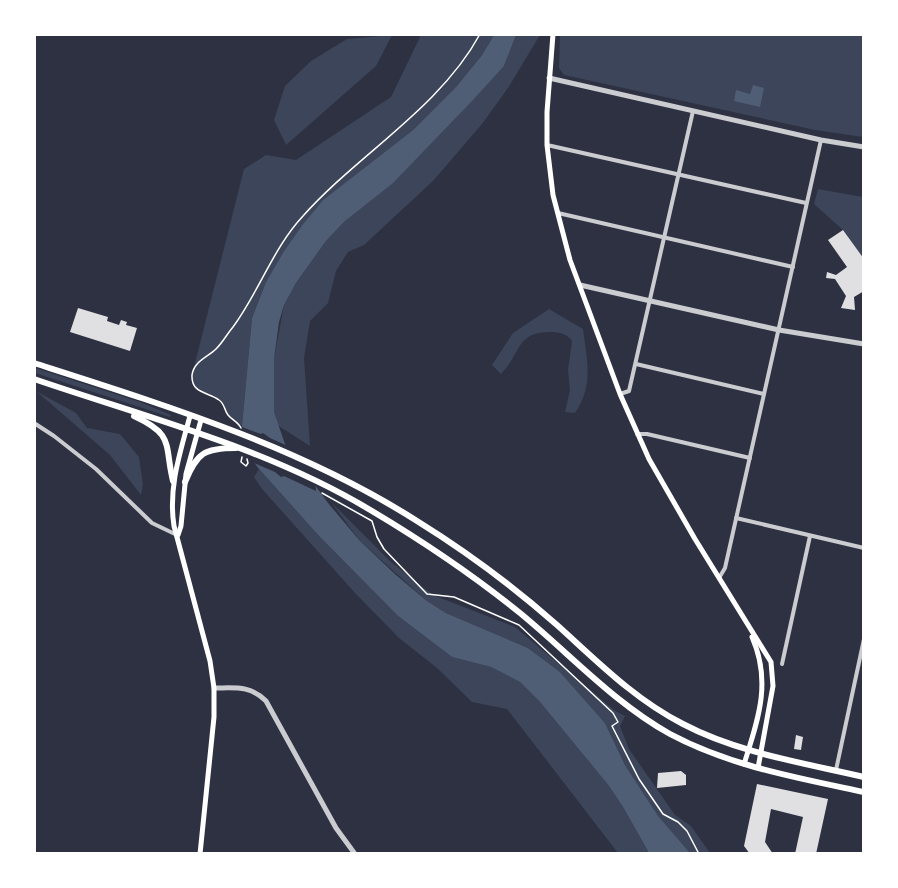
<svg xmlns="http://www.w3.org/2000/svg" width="898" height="888" viewBox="0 0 898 888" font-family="'Noto Sans',sans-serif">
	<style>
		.green { fill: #3c4559 }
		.water { fill: #4f5d75 }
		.pier { fill: #2d3142 }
		.building { fill: #e0e0e3 }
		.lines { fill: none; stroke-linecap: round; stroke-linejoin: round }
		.path { stroke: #fff; stroke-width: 1.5 }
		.minor { stroke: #caccd0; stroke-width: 4 }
		.tertiary { stroke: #caccd0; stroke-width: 5 }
		.secondary { stroke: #fff; stroke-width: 5 }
		.primary { stroke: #fff; stroke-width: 6 }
	</style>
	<rect width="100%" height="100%" fill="#2d3142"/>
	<g class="green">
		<polygon points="392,35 376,66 286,145 274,120 285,86 311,61 347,39"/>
		<path d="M421,35H494L482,55L456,87L413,130L323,200L303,224L284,251L266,282L252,318L242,426C238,423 231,419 228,414C224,409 224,402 218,398C203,389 196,397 192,375L244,169L266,155L296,160L391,97Z"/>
		<polygon points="516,35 540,35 508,88 482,124 433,181 364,245 348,252 336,271 328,303 310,321 304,358 310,446 277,425 274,412 274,359 284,305 296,283 326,241 345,221 504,66"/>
		<polygon points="560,35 863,35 863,137 815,130 564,75 559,68"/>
		<polygon points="818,189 863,197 863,259 843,230 814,204"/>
		<path d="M549,309L583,329C587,359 594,386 575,413L565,412L570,390L568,370L572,341C567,334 560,332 551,332C515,332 522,353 501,374L492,365L513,333Z"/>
		<polygon points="35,368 140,402 171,415 170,417 35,373"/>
		<polygon points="36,391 76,413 87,428 120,434 139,457 143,485 141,495 110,455"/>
		<polygon points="259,469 319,536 398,616 452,657 491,667 520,682 540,702 609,786 623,807 649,853 618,853 507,709 472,702 437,668 399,638 355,593 262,489 254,477"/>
		<polygon points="331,502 391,562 433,595 515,627 614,710 625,716 620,726 629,749 675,815 691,826 710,853 690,853 658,817 625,765 605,723 560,672 528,648 446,613 427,601 360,541"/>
	</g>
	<g class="water">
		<polygon points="494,35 516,35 504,66 472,101 393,183 345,221 326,241 296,283 284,305 279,322 274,359 274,412 285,444 328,503 360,541 396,575 427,601 446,613 528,648 560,672 605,723 625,765 658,816 690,853 649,853 623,807 609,786 540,702 520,682 491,667 452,657 398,616 319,536 259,469 245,451 242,426 252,318 266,282 284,251 303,224 323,200 413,130 456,87 482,55"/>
		<polygon points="753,85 764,88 760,107 734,101 736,90 750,94"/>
	</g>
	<polygon class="pier" points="242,427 261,434 263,433 270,438 290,447 315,481 316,491 284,476 281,477 275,472 249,461 245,456"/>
	<g class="building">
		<polygon points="843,230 864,259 864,291 854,297 855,310 841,308 846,296 835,279 826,278 827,272 836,275 847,267 828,240"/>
		<polygon points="78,308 108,317 107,321 119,325 121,320 127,322 126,325 137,328 130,351 70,332"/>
		<polygon points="796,735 803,737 801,750 794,749"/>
		<polygon points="681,771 686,775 686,785 657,788 658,773"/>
		<polygon points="757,784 828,799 816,854 795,854 803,817 771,809 765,842 773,854 750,854 744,846"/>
	</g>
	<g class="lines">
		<g class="path">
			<path d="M241,428C238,422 232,420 228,415C224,410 225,404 219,400C209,392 191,394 192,375C194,361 208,357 216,349C223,342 227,334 233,327C259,292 273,248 303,216C357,155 440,108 480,34"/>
			<polyline points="242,457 241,462 246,466 248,463 247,459"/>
			<polyline points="322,493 372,521 377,537 384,549 427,594 454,597 519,625 613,713 618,722 612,726 639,779 663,814 678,822 687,831 699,854"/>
		</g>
		<g class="minor">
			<polyline points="547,145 806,203"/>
			<polyline points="558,213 793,267"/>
			<polyline points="636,364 764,394"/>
			<polyline points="620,394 629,391 693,111"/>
			<polyline points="34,423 54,436 96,469 152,523 177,535"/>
			<polyline points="637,434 647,434 750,458"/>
			<polyline points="736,518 864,548"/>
			<polyline points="719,578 725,568 821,140"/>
			<polyline points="782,664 810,536"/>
			<polyline points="836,770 864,639"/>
		</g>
		<g class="tertiary">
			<polyline points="549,78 821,140 864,147"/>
			<polyline points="580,285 779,330 864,344"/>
			<path d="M214,688C235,688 250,685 266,701L336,828L355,854"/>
		</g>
		<g class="secondary">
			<polyline points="553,34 547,112 547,145 553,195 570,260 620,394 649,459 695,539 771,662 773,686 758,768"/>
			<path d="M190,416C180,453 168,488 174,526L210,661L214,688V717L200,854"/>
			<polyline points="178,535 181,526 186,474 201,420"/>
			<path d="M744,764C758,720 772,682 752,637"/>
		</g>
		<g class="primary">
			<path d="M34,363C165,405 301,447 417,521C467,552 514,587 557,625C597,661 634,699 683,724C738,753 804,763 864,777"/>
			<path d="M34,379C148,418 268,448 372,511C424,542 473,575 520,613C570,654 613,702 670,734C730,766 798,778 864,792"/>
			<path d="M134,416C175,435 164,444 173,481"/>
			<path d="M185,482C197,453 204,448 236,448"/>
		</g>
	</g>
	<rect width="898" height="888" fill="none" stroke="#ffffff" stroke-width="72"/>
</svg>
